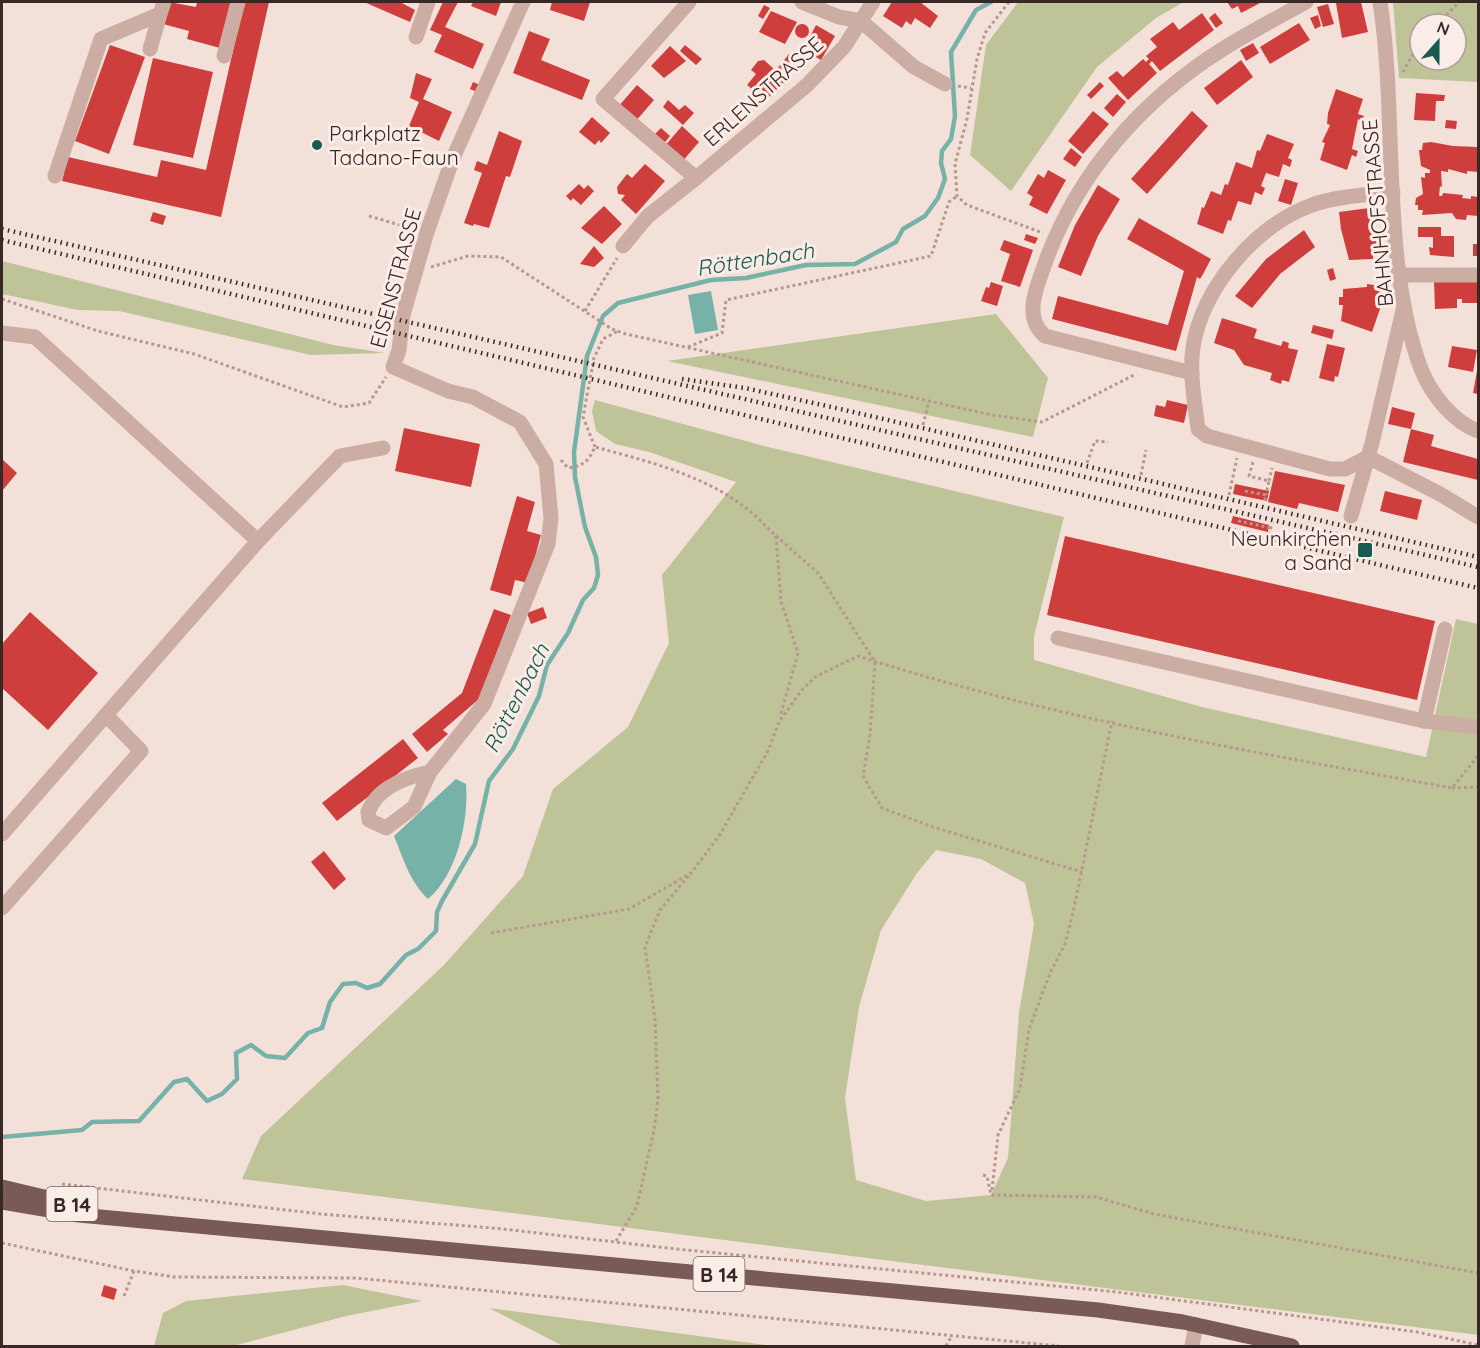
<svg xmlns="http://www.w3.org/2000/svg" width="1480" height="1348" viewBox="0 0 1480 1348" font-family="Quicksand,sans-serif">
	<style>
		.green { fill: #bfc398; fill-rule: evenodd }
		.water { fill: #76b2a7 }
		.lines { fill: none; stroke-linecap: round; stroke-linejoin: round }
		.stream { stroke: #76b2a7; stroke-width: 4.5 }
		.building { fill: #ce3e3d }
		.path { stroke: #b8978f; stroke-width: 3; stroke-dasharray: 3 3; stroke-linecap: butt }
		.minor { stroke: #ccada4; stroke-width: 15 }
		.major { stroke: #7a5a56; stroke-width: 15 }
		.rail { stroke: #372826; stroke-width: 4.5; stroke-dasharray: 1.5 4.5; stroke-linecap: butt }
		.poi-dot { fill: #195b50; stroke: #faece6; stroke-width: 2 }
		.labels { text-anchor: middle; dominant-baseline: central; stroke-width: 6; stroke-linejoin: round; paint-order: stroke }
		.shield { fill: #faece6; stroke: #726360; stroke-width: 1.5 }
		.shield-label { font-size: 20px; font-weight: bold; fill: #372826 }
		.street-label { font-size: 21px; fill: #372826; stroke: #faece6 }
		.poi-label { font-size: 21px; fill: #372826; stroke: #faece6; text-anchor: start }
		.water-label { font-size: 22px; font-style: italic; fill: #195b50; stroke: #faece6 }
	</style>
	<rect width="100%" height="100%" fill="#f3e1d9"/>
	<g class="green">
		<polygon points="1018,2 1184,2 1156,18 1097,67 1011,191 970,155 986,45"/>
		<path d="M1393,2H1478V82L1399,78ZM1420,24H1456V60H1420Z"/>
		<polygon points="2,261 333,345 385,353 311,355 119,311 78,310 2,294"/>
		<polygon points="996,314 1048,378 1033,437 667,361"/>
		<path d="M595,400L764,446L1064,517L1034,636V660L1202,707L1426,757L1456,619L1478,624V1335L242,1179L261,1136L444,965L523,876L553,789L628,727L669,643L662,575L736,482L649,452L615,444L596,431L592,411ZM936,850L981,859L1025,883L1034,924L1019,1013L1008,1158L991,1195L926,1201L856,1180L845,1098L859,1007L881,930L917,873Z"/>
		<polygon points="343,1285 422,1301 346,1316 233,1346 154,1346 163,1313 186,1301"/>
		<polygon points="489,1308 774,1346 563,1346"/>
	</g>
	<g class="water">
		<polygon points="711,291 718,330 695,334 688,295"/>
		<path d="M456,779L466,784C469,820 457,875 428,899C410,882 403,858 394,836Z"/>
	</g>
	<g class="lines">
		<polyline class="stream" points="2,1137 82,1130 92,1122 139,1121 174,1082 187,1079 207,1101 222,1094 237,1079 236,1053 251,1045 266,1056 285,1058 308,1033 322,1028 330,1002 343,984 356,983 367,988 380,984 406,955 418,949 436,931 437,912 442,901 475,844 489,781 513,749 539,696 547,665 568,633 583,600 594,588 598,575 596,557 585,527 575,477 574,452 587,356 603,316 618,303 711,280 746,278 806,265 855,264 896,242 903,229 925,216 938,198 945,179 941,163 942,151 951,139 955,116 951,52 976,10 991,2"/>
	</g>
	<g class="building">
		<polygon points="169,2 196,7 197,2 233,2 220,48 187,39 189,31 163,24"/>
		<polygon points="244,2 269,2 221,217 62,181 68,157 157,177 161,160 206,170"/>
		<polygon points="364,2 400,2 415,10 410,22"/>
		<polygon points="443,2 458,2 445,27 484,44 473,69 434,52 442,35 430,30"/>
		<polygon points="473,2 501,2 496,16 471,6"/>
		<polygon points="552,2 590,2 584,21 550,10"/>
		<polygon points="892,2 920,2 938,16 930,28 915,18 911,25 906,21 902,28 883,16"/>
		<polygon points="1227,2 1262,2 1241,13 1238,6 1232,9"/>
		<polygon points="1361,2 1368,32 1342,38 1336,3"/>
		<polygon points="1328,4 1334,24 1323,27 1317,7"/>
		<polygon points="764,5 770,8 763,19 758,16"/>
		<polygon points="771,11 797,22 785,44 759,32"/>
		<polygon points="1202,13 1214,30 1160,71 1152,61 1149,64 1157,73 1128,100 1108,78 1117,71 1123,77 1143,59 1146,62 1149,59 1146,56 1157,47 1150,39 1173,22 1179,30"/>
		<polygon points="1215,13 1223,23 1216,28 1209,18"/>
		<polygon points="1318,15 1321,26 1315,29 1310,18"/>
		<polygon points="1299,23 1310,40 1270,64 1260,47"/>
		<circle cx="802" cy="31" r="7"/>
		<polygon points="816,25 835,36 821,60 803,50"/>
		<polygon points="529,31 550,39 541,60 590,80 582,100 513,73"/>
		<polygon points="1253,43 1259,53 1246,61 1240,50"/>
		<polygon points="110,45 145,57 109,154 75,141"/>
		<polygon points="685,45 702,59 696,65 680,51"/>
		<polygon points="670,46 686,61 664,78 651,66"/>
		<polygon points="789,54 799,62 786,78 777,69"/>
		<polygon points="153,58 213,72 193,158 133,145"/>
		<polygon points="764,60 786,80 766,100 747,85 756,74 751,70 758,61"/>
		<polygon points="1241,60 1253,77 1217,105 1204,88"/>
		<polygon points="416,73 432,79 423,99 452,112 439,141 409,126 419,102 410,98"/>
		<polygon points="473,82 480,85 477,92 470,89"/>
		<polygon points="1100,82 1104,86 1091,99 1087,95"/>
		<polygon points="637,85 654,100 635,122 618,107"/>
		<polygon points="1336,89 1363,99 1358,114 1364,116 1362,121 1358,119 1352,149 1358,151 1356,157 1352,155 1347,170 1320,160 1325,143 1322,142 1330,125 1327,124 1328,113"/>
		<polygon points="753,93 763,101 758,106 749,98"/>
		<polygon points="1416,93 1445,95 1444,101 1436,101 1435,121 1414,120"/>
		<polygon points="1117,94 1126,102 1113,117 1104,108"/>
		<polygon points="668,100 679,110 685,105 694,113 683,125 663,107"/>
		<polygon points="1093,111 1109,124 1083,154 1068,141"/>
		<polygon points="1192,111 1208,126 1147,194 1131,179"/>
		<polygon points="592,117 610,133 601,143 599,140 595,145 579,132"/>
		<polygon points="1446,120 1457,121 1456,129 1445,128"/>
		<polygon points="682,126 699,142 681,163 664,147"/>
		<polygon points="661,128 670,136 662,146 652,137"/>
		<polygon points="499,131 522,141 510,177 506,176 489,228 474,224 473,226 464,223 482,173 474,170 477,161 487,165"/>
		<polygon points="1267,134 1294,144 1288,158 1292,160 1290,167 1283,164 1279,177 1266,173 1261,186 1265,188 1262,195 1255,192 1251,205 1238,201 1231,221 1228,220 1223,234 1197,224 1202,207 1204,208 1211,191 1221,195 1225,184 1228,185 1236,162 1252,168 1257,150 1260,151"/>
		<polygon points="1431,142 1453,146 1478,147 1478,172 1467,171 1467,174 1448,169 1448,172 1441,171 1442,187 1440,186 1439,196 1442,196 1443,193 1463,195 1462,198 1471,199 1471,196 1478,197 1478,216 1467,215 1466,220 1456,219 1452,213 1422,215 1423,210 1418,210 1418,205 1415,205 1416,198 1423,194 1421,177 1425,178 1425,173 1430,173 1430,170 1421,166 1419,150 1422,150 1423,143"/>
		<polygon points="1071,148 1082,157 1075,167 1063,159"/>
		<polygon points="645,164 665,181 636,214 621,200 625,195 618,194 617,187 627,174 632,178"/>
		<polygon points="1048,170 1066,180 1047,214 1029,205 1033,197 1027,193 1038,174 1044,178"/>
		<polygon points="1285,179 1298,183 1291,205 1278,201"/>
		<polygon points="579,184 584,189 588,185 594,191 581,205 573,198 571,201 566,196"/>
		<polygon points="1098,185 1120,199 1098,236 1081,276 1058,267 1075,225"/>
		<polygon points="604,206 622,224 602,244 581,228"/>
		<polygon points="1369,208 1372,231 1376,230 1377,255 1373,256 1373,259 1349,260 1341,229 1339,212"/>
		<polygon points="153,212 166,216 163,225 150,221"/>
		<polygon points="1139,218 1211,259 1202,276 1200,279 1197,277 1176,351 1052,319 1058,296 1168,325 1184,271 1127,239"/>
		<polygon points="1418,227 1441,227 1441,236 1454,236 1454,257 1430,255 1429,247 1433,248 1433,237 1418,237"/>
		<polygon points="1304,230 1315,247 1280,274 1252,308 1235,296 1266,259"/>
		<polygon points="1026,234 1038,238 1035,244 1024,240"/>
		<polygon points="1004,240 1033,250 1020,287 1001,281 1010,254 1000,250"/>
		<rect x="1473" y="244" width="5" height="12"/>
		<polygon points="594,246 604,258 594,267 580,264"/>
		<polygon points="1333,268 1336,279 1330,281 1327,270"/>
		<polygon points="1478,280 1478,303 1462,303 1462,299 1457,299 1457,308 1435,309 1434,281"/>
		<polygon points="991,282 1003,286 997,306 981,301 986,287 989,288"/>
		<polygon points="1367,284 1381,286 1380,309 1372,332 1341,321 1343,305 1339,305 1339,297 1343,297 1343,289 1367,287"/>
		<polygon points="1222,318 1257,329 1254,338 1281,346 1283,341 1289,343 1288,348 1298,350 1289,382 1282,380 1281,384 1270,380 1272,373 1244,365 1234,350 1214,343"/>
		<polygon points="1313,325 1334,330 1332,339 1311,333"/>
		<polygon points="1327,344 1345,348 1338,377 1335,376 1334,382 1319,378"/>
		<polygon points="1452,346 1477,350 1473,372 1448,367"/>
		<polygon points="1477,371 1478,371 1478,394 1473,393"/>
		<polygon points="1167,400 1188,405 1184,423 1154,416 1156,405 1165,407"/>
		<polygon points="1392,407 1415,413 1411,429 1434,435 1431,446 1478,459 1478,480 1403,462 1411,429 1388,424"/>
		<polygon points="404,428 480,444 471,487 395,471"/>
		<polygon points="2,459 17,473 2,491"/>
		<polygon points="1275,471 1345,485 1338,512 1299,503 1297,509 1268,502"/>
		<polygon points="1235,484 1269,491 1267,501 1233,494"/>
		<polygon points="1385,491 1422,500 1417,520 1380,511"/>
		<polygon points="517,496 535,502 527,531 541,535 528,583 515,580 511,596 490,590"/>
		<polygon points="1233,516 1269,525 1268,532 1231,523"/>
		<polygon points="1065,536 1435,621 1417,700 1047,615"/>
		<polygon points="543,607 547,618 531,624 527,613"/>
		<polygon points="494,609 511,615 479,699 443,730 448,734 427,752 412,734 462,693"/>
		<polygon points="30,612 98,673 48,730 2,688 2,644"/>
		<polygon points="403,739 418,758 337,821 322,803"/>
		<polygon points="324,851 346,879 334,890 311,862"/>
		<polygon points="104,1285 117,1289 114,1300 101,1296"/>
	</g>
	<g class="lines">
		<g class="path">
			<polyline points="1009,2 985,33 977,59 967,119 955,164 957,196 967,205 1043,233"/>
			<polyline points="1438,24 1459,2"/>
			<polyline points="1403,72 1420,42"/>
			<polyline points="958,86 971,88"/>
			<polyline points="369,216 413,229"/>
			<polyline points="431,267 468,256 501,257 612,329 626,334 992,415 1042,422 1136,374"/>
			<polyline points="2,299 98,331 194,354 343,407 369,403 386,377"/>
			<polyline points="585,311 617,258"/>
			<polyline points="688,347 722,333 726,300 931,256 949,202 957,196"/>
			<polyline points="923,425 929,401"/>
			<polyline points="595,447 583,417 594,358 603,339 618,331"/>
			<path d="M561,460L568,468C583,466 588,462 595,447C643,460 696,473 738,502C752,511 764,525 776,536L781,601L798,653L780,717"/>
			<polyline points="1253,462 1249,476 1269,481 1266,495"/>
			<polyline points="1087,463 1095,441 1108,442"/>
			<polyline points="1141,475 1146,450"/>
			<polyline points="1269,481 1272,468"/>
			<polyline points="1245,491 1266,495 1264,503"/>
			<polyline points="1229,495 1237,458"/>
			<polyline points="1238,521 1271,528"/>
			<polyline points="1269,535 1272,523"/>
			<polyline points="776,536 818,573 875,662 870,735 863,776 882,808 933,827 1082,872"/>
			<polyline points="1452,788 1478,787"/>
			<path d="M491,933L629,909L691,873L719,836L768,751L779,722L801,691L815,677L858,656C1051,718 1253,752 1452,788L1478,756"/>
			<polyline points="983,1175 987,1176 991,1195 1096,1197 1154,1214 1478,1273"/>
			<polyline points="62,1184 321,1214 503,1229 676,1249 1117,1292 1417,1332 1478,1345"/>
			<polyline points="992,1190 998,1135 1020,1088 1029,1029 1050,973 1065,944 1074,908 1112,721"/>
			<polyline points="616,1241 637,1206 654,1130 658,1100 655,1019 645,947 660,910 690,874"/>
			<polyline points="2,1243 134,1271 175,1277 356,1278 1059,1346"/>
			<polyline points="124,1296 134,1271"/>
			<polyline points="946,1346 951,1337"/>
		</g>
		<g class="minor">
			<polyline points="689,2 603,99 696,178 806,86 844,47 873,2"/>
			<polyline points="802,2 839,17 861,21 914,67 945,84"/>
			<path d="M1380,2C1398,118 1380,258 1421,369C1431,394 1453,422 1478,431"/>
			<polyline points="416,37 428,2"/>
			<polyline points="150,49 160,14"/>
			<polyline points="224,56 238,2"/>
			<polyline points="55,176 101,39 160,14 164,2"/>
			<polyline points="623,246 648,216 696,178"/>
			<polyline points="1401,275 1478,275"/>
			<polyline points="2,333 35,337 258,541 2,834"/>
			<path d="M1192,373L1045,336C1024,318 1035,291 1043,269C1075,175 1142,99 1226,47C1252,31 1279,17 1306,2"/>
			<path d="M1368,457L1345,469H1330L1207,436L1198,429C1195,403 1189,374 1193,347C1203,287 1255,226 1312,205C1337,196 1367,195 1393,192"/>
			<polyline points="1368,457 1440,494 1478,517"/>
			<polyline points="1351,516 1372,443 1404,306"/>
			<polyline points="258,541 340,456 383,448"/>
			<polyline points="1058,638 1424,721 1478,727"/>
			<polyline points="1424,721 1445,629"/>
			<path d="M430,772C406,777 377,788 368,812L369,820L386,828L414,807L430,772L484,704L548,544L551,518L546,464L520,422L473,397L448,391L393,367L399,350L403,315L427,232L453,158L523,2"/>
			<polyline points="2,908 141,751 106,715"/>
			<polyline points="1192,1346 1196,1325"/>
		</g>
		<g class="major">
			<polyline points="2,1187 82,1206"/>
			<polyline points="2,1202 79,1215 1098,1310 1183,1322 1292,1346"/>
		</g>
		<g class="rail">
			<polyline points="2,229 1478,567"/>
			<polyline points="2,240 1478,588"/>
			<polyline points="682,379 745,388 836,408 1478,557"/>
		</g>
	</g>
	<g class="poi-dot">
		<circle cx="317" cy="145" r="6"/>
		<rect x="1357" y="542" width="16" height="16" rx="3"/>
	</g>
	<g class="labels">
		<g class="shield">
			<rect x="46.5" y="1187" width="51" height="34" rx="4.5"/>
			<rect x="693.5" y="1257" width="51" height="34" rx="4.5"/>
		</g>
		<g class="shield-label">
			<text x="72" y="1204">B 14</text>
			<text x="719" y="1274">B 14</text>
		</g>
		<g class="street-label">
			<text transform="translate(763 91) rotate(-42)">ERLENSTRASSE</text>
			<text transform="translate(1377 213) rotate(-95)">BAHNHOFSTRASSE</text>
			<text transform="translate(395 278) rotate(-75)">EISENSTRASSE</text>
		</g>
		<g class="poi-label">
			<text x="329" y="133">Parkplatz<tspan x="329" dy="24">Tadano-Faun</tspan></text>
			<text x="1352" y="538" text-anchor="end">Neunkirchen<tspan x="1352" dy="24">a Sand</tspan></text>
		</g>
		<g class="water-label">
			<text transform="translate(755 259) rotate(-9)">Röttenbach</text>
			<text transform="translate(516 698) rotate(-63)">Röttenbach</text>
		</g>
	</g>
	<rect width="1480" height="1348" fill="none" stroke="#372826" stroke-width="6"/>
	<g transform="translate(1438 42) rotate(21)"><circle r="28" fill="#faece6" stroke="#ac9e99" stroke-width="1.5"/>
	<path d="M0-4.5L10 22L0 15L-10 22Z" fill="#195b50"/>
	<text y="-9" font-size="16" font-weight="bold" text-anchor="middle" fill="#372826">N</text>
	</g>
</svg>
